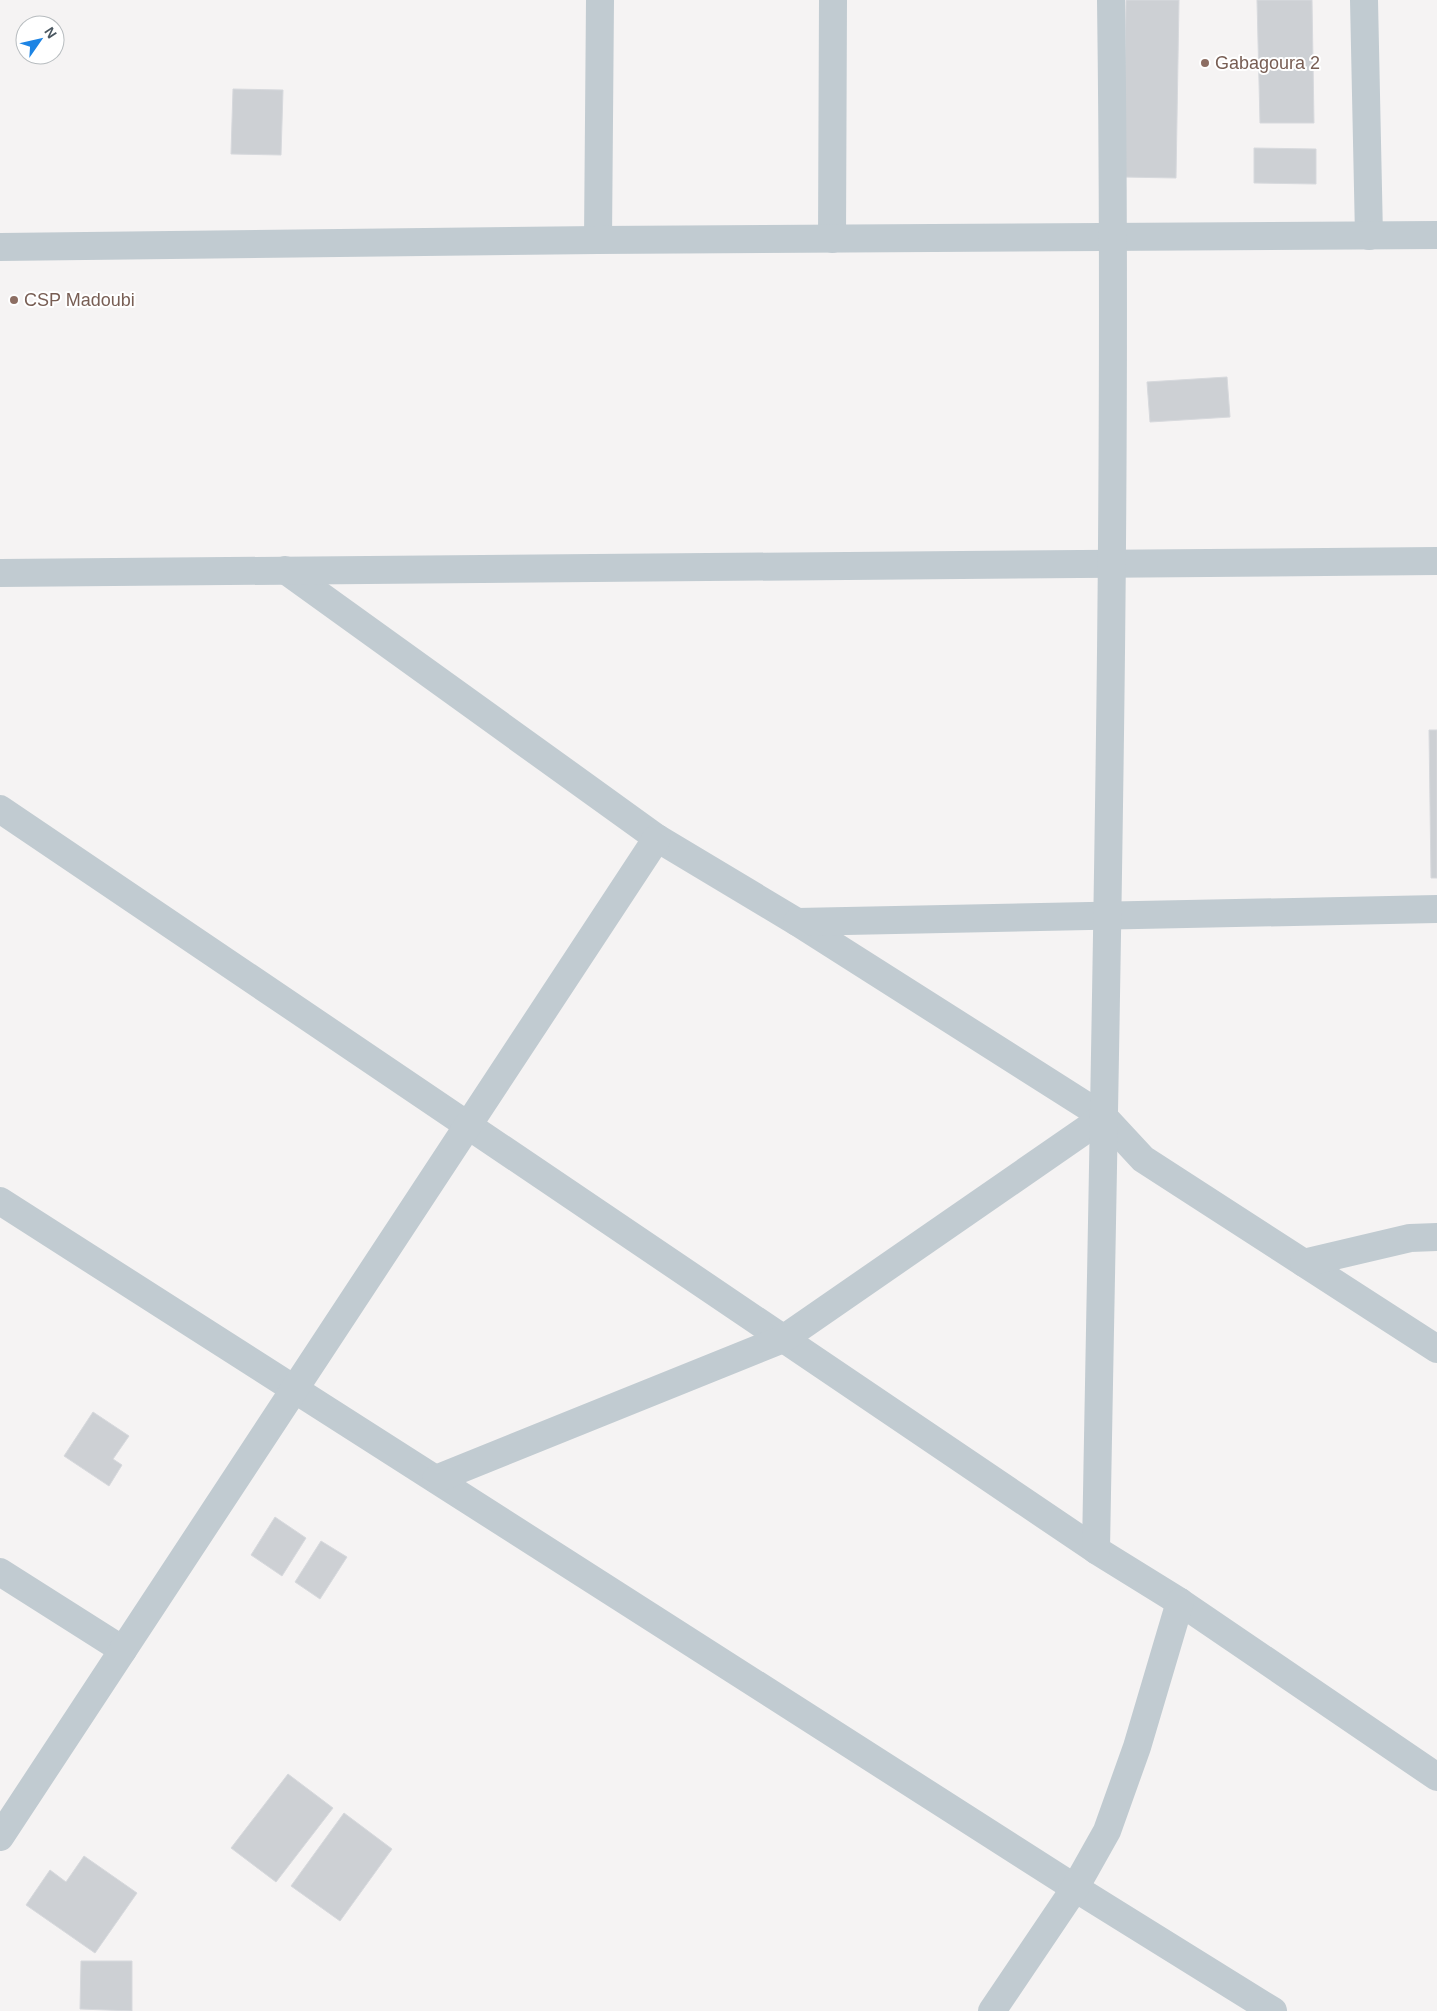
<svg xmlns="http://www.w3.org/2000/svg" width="1437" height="2011" viewBox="0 0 1437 2011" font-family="Arial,sans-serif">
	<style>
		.building { fill: #cdd0d4; stroke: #d7d9dd }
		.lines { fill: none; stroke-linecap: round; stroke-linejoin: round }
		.street { stroke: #c1cbd1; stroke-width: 28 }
		.education-dot { fill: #8d6e63; stroke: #fff; stroke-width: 2 }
		.labels { text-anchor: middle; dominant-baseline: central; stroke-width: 4; stroke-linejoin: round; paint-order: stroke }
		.education-label { font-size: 18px; fill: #785e54; stroke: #fff; text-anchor: start }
	</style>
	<rect width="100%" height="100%" fill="#f5f3f3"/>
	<g class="building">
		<polygon points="1126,0 1179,0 1176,178 1123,177"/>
		<polygon points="1257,0 1312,0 1314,123 1260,123"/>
		<polygon points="233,89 283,90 281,155 231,154"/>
		<polygon points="1254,148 1316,149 1316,184 1254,183"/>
		<polygon points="1227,377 1230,417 1150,422 1147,382"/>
		<polygon points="1429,730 1437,730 1437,878 1431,878"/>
		<polygon points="93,1412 129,1436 113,1459 122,1465 109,1486 64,1456"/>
		<polygon points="275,1517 306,1538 282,1576 251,1555"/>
		<polygon points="321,1541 347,1557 320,1599 295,1582"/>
		<polygon points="288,1774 333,1808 276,1882 231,1848"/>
		<polygon points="344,1813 392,1849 340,1921 291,1886"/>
		<polygon points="84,1856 137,1893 95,1953 26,1905 50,1870 66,1882"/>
		<polygon points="81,1961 132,1961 132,2011 80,2009"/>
	</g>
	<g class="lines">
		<g class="street">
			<polyline points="1364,0 1369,236"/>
			<polyline points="832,239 833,0"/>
			<polyline points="598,240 600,0"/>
			<polyline points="0,247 598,240 1437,235"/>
			<polyline points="285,570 657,838 797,922 1104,1117 1143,1159 1437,1349"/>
			<polyline points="0,573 1437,561"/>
			<polyline points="0,809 1096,1550 1180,1602 1437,1777"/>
			<polyline points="797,922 1437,909"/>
			<polyline points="0,1201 1075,1888 1273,2011"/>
			<polyline points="1304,1263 1410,1238 1437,1237"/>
			<polyline points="436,1479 783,1339 1104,1117"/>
			<path d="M1096,1550C1105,1033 1118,517 1111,0"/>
			<polyline points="0,1572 123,1650"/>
			<polyline points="0,1837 657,838"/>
			<polyline points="992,2011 1075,1888 1107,1831 1137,1747 1180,1602"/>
		</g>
	</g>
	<g class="education-dot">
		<circle cx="1205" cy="63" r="5"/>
		<circle cx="14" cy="300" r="5"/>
	</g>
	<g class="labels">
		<g class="education-label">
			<text x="1215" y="63">Gabagoura 2</text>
			<text x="24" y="300">CSP Madoubi</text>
		</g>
	</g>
	<g transform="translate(40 40) rotate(56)"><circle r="24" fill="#ffffff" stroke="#b7bcbf"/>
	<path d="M0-4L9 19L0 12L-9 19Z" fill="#1d84e4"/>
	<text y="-8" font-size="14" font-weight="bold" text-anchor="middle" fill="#4a5760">N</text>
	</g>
</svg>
